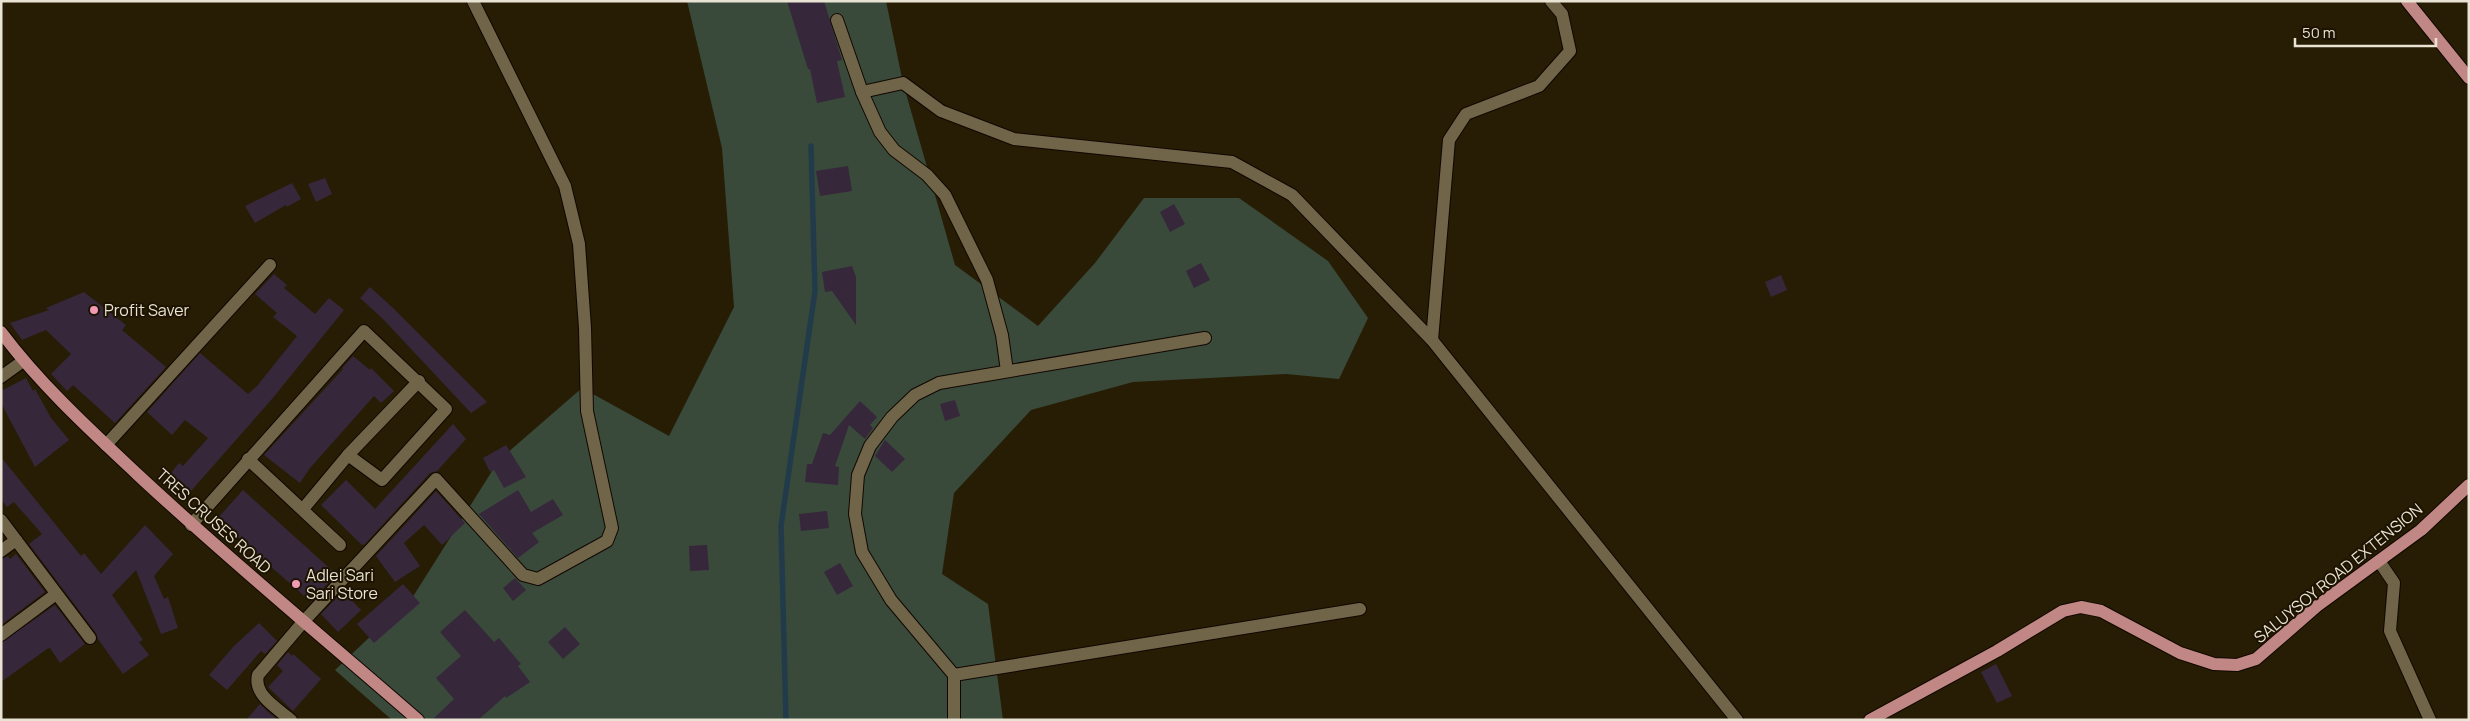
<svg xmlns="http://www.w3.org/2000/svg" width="2470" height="721" viewBox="0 0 2470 721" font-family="Manrope,sans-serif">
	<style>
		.green { fill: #394a3b }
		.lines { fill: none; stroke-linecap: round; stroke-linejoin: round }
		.stream { stroke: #223b4a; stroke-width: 5.5 }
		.building { fill: #36273b }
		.minor-casing { stroke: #100700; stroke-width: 14 }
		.major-casing { stroke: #100700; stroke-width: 14 }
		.minor { stroke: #706449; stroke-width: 12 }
		.major { stroke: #c18784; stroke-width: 12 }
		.poi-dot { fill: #f19ab3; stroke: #1d1300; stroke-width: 2 }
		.labels { text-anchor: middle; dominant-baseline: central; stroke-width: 4; stroke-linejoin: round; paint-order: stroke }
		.poi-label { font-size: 16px; fill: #e9e3d4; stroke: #1d1300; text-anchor: start }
		.street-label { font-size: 16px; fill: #e9e3d4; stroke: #1d1300 }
	</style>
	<rect width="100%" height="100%" fill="#271d04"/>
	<polygon class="green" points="687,1 886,1 903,83 955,265 1038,326 1095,263 1144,198 1239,198 1328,261 1368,318 1339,379 1286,374 1133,382 1031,410 954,493 942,574 988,604 1003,720 392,720 335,670 414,595 499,460 582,388 669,436 734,307 722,148"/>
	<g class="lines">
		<polyline class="stream" points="786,720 781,526 815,291 811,146"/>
	</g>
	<g class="building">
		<polygon points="787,1 824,1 842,60 837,61 845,97 817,103 810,69 808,69"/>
		<polygon points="848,166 852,191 820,196 816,171"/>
		<polygon points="325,178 332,194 316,202 308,184"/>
		<polygon points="292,183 301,199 287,207 286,205 255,223 245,206"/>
		<polygon points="1174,204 1185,224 1170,232 1160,212"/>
		<polygon points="1201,263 1210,280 1194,288 1186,271"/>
		<polygon points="852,266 856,277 856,325 832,291 825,292 822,272"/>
		<polygon points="274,274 287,285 284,288 315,314 329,298 344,310 272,399 184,499 164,482 179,463 183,466 208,438 185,420 172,435 147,412 200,353 248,394 257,386 297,336 273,317 277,313 255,294"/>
		<polygon points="1781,275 1787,290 1771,297 1765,282"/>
		<polygon points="370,287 393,308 487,402 471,413 383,319 360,298"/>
		<polygon points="84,292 126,325 122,330 166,367 115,423 73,385 67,391 51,374 71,354 46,330 22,340 10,323 49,310 46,308"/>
		<polygon points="353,356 370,370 371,368 394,391 381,403 374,396 310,468 300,483 264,455 343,369 342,368"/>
		<polygon points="26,378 33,391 35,389 51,418 69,440 35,467 1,403 1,391"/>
		<polygon points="955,400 960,416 945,421 940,404"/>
		<polygon points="860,401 877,417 870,425 873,428 865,439 849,425 835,466 839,467 838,485 805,482 807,464 812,464 823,433 830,435"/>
		<polygon points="453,424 466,439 437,471 430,473 365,544 362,545 321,505 346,480 375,509"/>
		<polygon points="885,440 905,459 892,472 875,456"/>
		<polygon points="506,445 526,477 504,488 494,470 490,472 483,458"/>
		<polygon points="1,457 81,556 84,553 101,574 145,525 173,554 154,576 164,599 168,597 178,628 161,634 136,570 112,595 143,640 139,642 149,655 123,674 98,639 96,633 29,544 42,534 14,502 7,507 1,499"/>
		<polygon points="243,490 336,574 311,602 217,519"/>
		<polygon points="518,490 531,512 553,499 563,515 532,533 539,542 518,558 479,514"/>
		<polygon points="436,491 465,523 442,545 424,525 404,543 420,566 395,582 376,556"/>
		<polygon points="827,511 829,528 801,531 799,514"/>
		<polygon points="707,545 709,570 690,571 689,546"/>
		<polygon points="16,554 45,592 1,625 1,559 8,556 10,559"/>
		<polygon points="840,563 853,586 837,595 824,572"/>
		<polygon points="515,578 526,590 513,601 503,588"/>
		<polygon points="403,584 420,603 374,643 357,624"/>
		<polygon points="343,591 361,610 338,632 321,614"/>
		<polygon points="55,605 85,644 60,663 50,648 47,649 1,682 1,643"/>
		<polygon points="465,610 494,642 499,638 521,664 518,666 530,682 506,698 505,696 478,720 432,720 454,699 436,678 461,656 440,632"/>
		<polygon points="259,623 277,641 265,654 261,651 227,690 209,675 233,647"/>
		<polygon points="565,627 580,644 563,659 548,642"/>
		<polygon points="288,652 292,656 293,654 321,679 293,711 268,687 283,671 277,665"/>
		<polygon points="1996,664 2012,696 1997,703 1981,672"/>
		<polygon points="260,704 268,712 278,720 246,720"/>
	</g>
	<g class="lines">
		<defs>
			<g id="minor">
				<polyline points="837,20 862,92 880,132 894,150 927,175 945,195 987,280 1002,335 1007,371"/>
				<polyline points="862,92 903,83 941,111 1014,139 1232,162 1292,195 1432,340 1737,720"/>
				<polyline points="1432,340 1449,140 1466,114 1539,86 1570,51 1562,14 1551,1"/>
				<polyline points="1,377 23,361"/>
				<polyline points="106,445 270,265"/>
				<polyline points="248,459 340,545"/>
				<polyline points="303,509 348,455 419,381"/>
				<polyline points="1,520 90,638"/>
				<polyline points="191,525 364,331 446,409 382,480 348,455"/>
				<polyline points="1,551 16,540"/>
				<polyline points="2379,561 2394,583 2390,631 2430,720"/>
				<polyline points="1,635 56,594"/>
				<polyline points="954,675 1360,609"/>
				<path d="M291,720C277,708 253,695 258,675L304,621L436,479L523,575L538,579L607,541L612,528L587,411L585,328L579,244L565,186L473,1"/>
				<polyline points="954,720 954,675 891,600 862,552 855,514 858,475 870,446 892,417 915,395 939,383 1205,338"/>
			</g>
			<g id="major">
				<polyline points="2407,1 2469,78"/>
				<path d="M1,332C40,384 89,429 137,474C228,559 324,638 418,720"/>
				<polyline points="1870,720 1997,651 2063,611 2081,607 2101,611 2180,653 2214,664 2237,665 2256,659 2317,606 2421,530 2469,485"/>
			</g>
		</defs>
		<use href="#minor" class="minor-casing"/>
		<use href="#major" class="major-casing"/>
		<use href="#minor" class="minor"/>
		<use href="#major" class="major"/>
	</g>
	<g class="poi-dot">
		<circle cx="94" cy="310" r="5"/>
		<circle cx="296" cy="584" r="5"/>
	</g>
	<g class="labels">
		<g class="poi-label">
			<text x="104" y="310">Profit Saver</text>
			<text x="306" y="575">Adlei Sari<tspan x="306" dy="18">Sari Store</tspan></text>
		</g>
		<g class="street-label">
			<text transform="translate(214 521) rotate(42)">TRES CRUSES ROAD</text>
			<text transform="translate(2338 573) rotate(-39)">SALUYSOY ROAD EXTENSION</text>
		</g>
	</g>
	<rect width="2470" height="721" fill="none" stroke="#e9e3d4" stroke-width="5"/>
	<path d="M2295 38v8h141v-8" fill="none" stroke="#e9e3d4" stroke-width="2.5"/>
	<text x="2302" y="38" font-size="15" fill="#e9e3d4" stroke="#1d1300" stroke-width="4" paint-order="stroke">50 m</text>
</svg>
